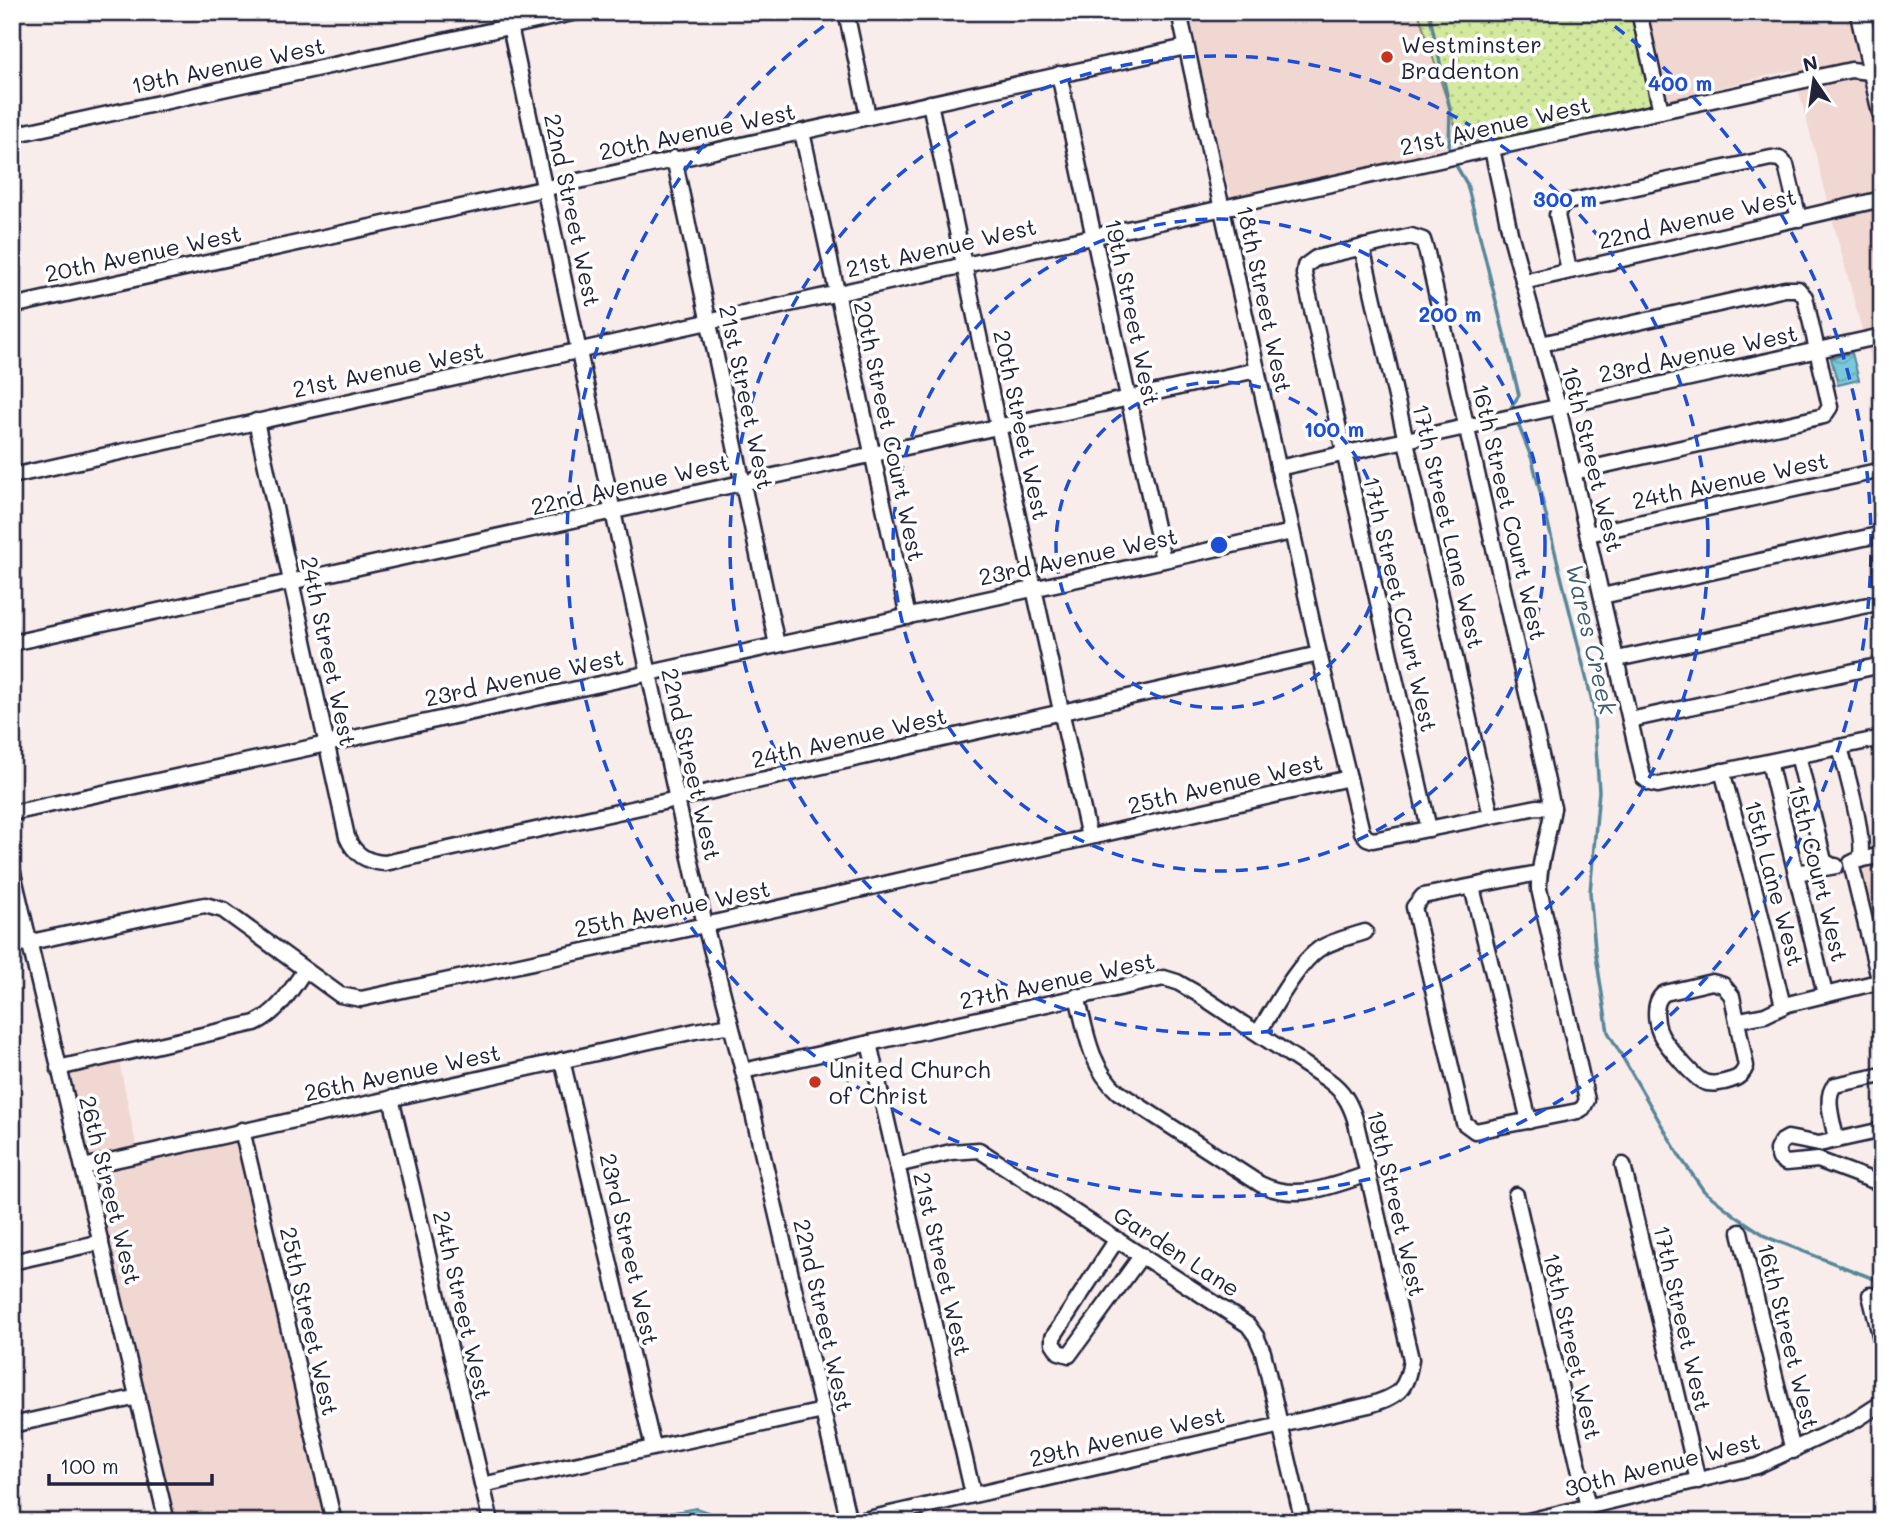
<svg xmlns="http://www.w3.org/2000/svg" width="1894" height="1534" viewBox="0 0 1894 1534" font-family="Mali,sans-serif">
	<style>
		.built { fill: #f0d7d2 }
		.park { fill: url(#park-dots); stroke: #7a866c; stroke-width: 2 }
		.water { fill: url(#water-waves); stroke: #578699; stroke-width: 2 }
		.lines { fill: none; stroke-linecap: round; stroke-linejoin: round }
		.stream { stroke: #578699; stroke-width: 3.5 }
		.minor-casing { stroke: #22223b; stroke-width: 19 }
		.major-casing { stroke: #22223b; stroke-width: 24 }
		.minor { stroke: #fff; stroke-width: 14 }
		.major { stroke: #fff; stroke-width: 19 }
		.ring { fill: none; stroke: #1d4ed8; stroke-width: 3.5; stroke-dasharray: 12 9 }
		.poi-dot { fill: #c8321e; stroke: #fff; stroke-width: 2.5 }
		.labels { text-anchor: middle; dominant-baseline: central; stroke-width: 7; stroke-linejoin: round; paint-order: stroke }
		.poi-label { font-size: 23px; fill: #22223b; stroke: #fff; text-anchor: start }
		.street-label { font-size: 23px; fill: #22223b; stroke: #fff }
		.water-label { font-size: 24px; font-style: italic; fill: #415c72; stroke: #fff }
		.centre { fill: #1d4ed8; stroke: #fff; stroke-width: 3.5 }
		.ring-label { font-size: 21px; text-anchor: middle; font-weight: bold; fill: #1d4ed8; stroke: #fff; stroke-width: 7; stroke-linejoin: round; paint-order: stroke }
	</style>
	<defs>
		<pattern id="park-dots" width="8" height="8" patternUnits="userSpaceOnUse" patternTransform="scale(1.75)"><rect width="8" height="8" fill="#d2e99e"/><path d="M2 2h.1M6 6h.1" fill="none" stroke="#b4c889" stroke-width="1.8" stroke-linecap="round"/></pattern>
		<pattern id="water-waves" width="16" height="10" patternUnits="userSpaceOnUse" patternTransform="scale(1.75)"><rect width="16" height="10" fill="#7ac9d8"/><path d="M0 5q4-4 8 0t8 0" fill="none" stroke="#69acba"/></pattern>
	</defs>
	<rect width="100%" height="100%" fill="#f8edeb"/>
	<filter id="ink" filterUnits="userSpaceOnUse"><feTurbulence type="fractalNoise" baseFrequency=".0143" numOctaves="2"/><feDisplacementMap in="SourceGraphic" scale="14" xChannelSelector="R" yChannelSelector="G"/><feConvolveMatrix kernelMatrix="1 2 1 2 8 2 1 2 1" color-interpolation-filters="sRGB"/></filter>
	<g filter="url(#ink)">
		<g class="built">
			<polygon points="1184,12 1418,12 1461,143 1316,181 1232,199 1201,90"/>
			<polygon points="1645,12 1854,12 1866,65 1795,75 1792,70 1665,101"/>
			<polygon points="1865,12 1882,12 1882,66"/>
			<polygon points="1851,76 1869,78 1882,136 1882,193 1829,205 1798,88"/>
			<polygon points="1882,206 1882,330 1863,334 1832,218"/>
			<polygon points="1882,343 1882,403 1867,346"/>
			<polygon points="1882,862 1882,967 1858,867 1860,869 1862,866"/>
			<polygon points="119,1060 136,1145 246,1123 87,1159 65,1073"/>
			<polygon points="238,1138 328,1522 173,1522 90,1172"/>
		</g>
		<polygon class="park" points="1418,12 1633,12 1654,104 1516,137 1461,143"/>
		<g class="water">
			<polygon points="1852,353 1859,380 1838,385 1831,358"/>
			<polygon points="696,1508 714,1514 717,1522 619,1522"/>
		</g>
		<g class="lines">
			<g class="stream">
				<polyline points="1429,12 1450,109 1449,149 1451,155"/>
				<polyline points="1454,162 1467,184 1519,395 1511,408 1513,411"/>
				<polyline points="1516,419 1532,459 1593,705 1599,791 1590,892 1595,949 1608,1032 1680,1157 1704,1191 1737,1217 1769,1238 1882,1282"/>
			</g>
			<defs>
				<g id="minor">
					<polyline points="507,12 613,512 705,925 743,1071 849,1522"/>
					<polyline points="846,12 868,116"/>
					<polyline points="1179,12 1319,654 1362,832 1367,838 1373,840 1537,807 1553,808"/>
					<polyline points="1639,12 1661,111"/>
					<polyline points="1059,74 1163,560"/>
					<polyline points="930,103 998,426 1089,837"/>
					<polyline points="802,132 908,617"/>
					<polyline points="12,135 577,12"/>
					<polyline points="1492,149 1510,233 1558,406 1643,777 1650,783 1658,785 1882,738"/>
					<polyline points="674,158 777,645"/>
					<polyline points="1362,247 1491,816"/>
					<polyline points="1569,270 1557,215 1561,206 1567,202 1771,158 1780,159 1786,165 1799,219"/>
					<polyline points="1523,282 1882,199"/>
					<polyline points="12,306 1186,47"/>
					<polyline points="1541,344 1785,289 1798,289 1805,297 1830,407 1824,416 1574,472"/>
					<path d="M256,421L347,837C354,854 366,862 385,863L677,799L1319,654"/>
					<polyline points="1278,468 1882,336"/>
					<polyline points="12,476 1661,111 1851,70 1880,73"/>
					<polyline points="1588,534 1882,470"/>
					<polyline points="1602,596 1882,534"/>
					<polyline points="12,643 1257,370"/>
					<polyline points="1617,659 1882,602"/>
					<polyline points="1630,720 1882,665"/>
					<path d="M1840,747C1845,767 1868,846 1859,860"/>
					<polyline points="1798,755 1824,861 1833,866"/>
					<polyline points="1769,762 1825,994"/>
					<polyline points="1722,771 1755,891 1783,1006"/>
					<polyline points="12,813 1292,532"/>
					<path d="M1429,829L1304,274L1305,266L1316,258L1411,236L1423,240L1427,253L1553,808C1549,834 1538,864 1539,889L1587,1100L1583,1108L1578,1111L1475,1131L1464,1123L1414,907L1423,896L1538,873"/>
					<polyline points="1855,861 1882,855"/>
					<polyline points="1851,863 1881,987"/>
					<polyline points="12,869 167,1522"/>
					<polyline points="1796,873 1836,866"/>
					<polyline points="1472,887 1529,1121"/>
					<polyline points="12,946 194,907 205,905 223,910 340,995 361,999 705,925 1349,778"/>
					<path d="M1712,982L1723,985L1732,996L1746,1066C1743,1074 1739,1078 1731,1080C1723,1083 1711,1085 1704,1082C1694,1078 1664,1043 1660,1033C1655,1021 1653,1000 1665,993Z"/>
					<path d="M1077,996C1086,1031 1090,1067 1118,1092L1260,1184C1297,1202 1331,1186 1368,1174"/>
					<polyline points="1739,1020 1765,1015 1788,1004 1882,981"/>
					<path d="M1258,1033C1273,1010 1297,964 1319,949C1333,940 1350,937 1365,932"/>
					<polyline points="869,1043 973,1494"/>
					<polyline points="562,1060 653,1447"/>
					<path d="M58,1068L255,1023C279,1012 290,991 305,970"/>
					<path d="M743,1071L1164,978L1177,982L1198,994L1328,1080C1343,1091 1349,1101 1355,1119L1411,1359C1407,1391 1398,1396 1369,1405L855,1522"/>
					<polyline points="391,1098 491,1522"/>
					<polyline points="242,1130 334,1522"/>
					<polyline points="1882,1130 1819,1144 1788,1138 1781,1142 1777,1150 1780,1159 1786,1163 1818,1160 1882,1184"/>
					<path d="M1836,1140C1834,1124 1823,1097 1835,1085L1882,1075"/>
					<polyline points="897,1165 951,1152 979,1150 1248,1325 1256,1336 1263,1352 1303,1522"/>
					<polyline points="1623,1165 1698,1481"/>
					<polyline points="83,1167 695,1031 731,1025"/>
					<polyline points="1516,1195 1588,1507"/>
					<polyline points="1740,1232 1793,1451"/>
					<polyline points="1117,1239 1053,1337 1053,1343 1059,1352 1069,1355 1142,1255"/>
					<polyline points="12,1262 101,1242"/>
					<polyline points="1870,1295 1882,1343"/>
					<polyline points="12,1425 138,1397"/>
					<polyline points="482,1485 823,1411"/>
					<polyline points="1524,1522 1757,1466 1854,1421 1882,1403"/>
				</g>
				<polyline id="major" points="1860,12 1882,111"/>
			</defs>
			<use href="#minor" class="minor-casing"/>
			<use href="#major" class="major-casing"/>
			<use href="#minor" class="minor"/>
			<use href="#major" class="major"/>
		</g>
	</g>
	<g class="ring">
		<circle cx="1219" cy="545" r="163"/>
		<circle cx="1219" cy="545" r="326"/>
		<circle cx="1219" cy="545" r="489"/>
		<path d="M1598 14A652 652 0 1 1 840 14"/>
	</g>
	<g class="poi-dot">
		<circle cx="1387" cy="57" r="7"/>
		<circle cx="815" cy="1082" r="7"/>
	</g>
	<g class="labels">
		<g class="poi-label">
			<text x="1401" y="44">Westminster<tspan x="1401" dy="26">Bradenton</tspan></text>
			<text x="829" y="1069">United Church<tspan x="829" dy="26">of Christ</tspan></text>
		</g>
		<g class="street-label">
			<text transform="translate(228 65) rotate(-12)">19th Avenue West</text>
			<text transform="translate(1495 125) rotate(-13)">21st Avenue West</text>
			<text transform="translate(697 131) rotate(-12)">20th Avenue West</text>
			<text transform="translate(573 210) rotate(78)">22nd Street West</text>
			<text transform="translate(1697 218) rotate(-13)">22nd Avenue West</text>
			<text transform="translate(941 247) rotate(-13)">21st Avenue West</text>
			<text transform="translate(143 253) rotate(-12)">20th Avenue West</text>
			<text transform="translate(1265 299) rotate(78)">18th Street West</text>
			<text transform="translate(1133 312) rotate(78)">19th Street West</text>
			<text transform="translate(1698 353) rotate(-12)">23rd Avenue West</text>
			<text transform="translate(388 369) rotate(-12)">21st Avenue West</text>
			<text transform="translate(747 397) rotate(78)">21st Street West</text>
			<text transform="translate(1022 425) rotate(78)">20th Street West</text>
			<text transform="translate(890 431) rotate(78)">20th Street Court West</text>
			<text transform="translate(1593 459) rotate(76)">16th Street West</text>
			<text transform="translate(1730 480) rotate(-12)">24th Avenue West</text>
			<text transform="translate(630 484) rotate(-13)">22nd Avenue West</text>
			<text transform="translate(1510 512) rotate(77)">16th Street Court West</text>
			<text transform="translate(1449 526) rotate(77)">17th Street Lane West</text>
			<text transform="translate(1078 556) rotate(-12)">23rd Avenue West</text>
			<text transform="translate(1401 604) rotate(77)">17th Street Court West</text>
			<text transform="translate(329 651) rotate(78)">24th Street West</text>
			<text transform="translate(524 677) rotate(-12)">23rd Avenue West</text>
			<text transform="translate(849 737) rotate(-13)">24th Avenue West</text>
			<text transform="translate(692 764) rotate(77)">22nd Street West</text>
			<text transform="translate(1225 783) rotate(-13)">25th Avenue West</text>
			<text transform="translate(1819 873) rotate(76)">15th Court West</text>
			<text transform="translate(1775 883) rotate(75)">15th Lane West</text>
			<text transform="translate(672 908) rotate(-12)">25th Avenue West</text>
			<text transform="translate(1057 980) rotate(-12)">27th Avenue West</text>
			<text transform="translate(402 1072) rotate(-12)">26th Avenue West</text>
			<text transform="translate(111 1190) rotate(76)">26th Street West</text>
			<text transform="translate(1397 1203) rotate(77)">19th Street West</text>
			<text transform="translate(630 1249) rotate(77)">23rd Street West</text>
			<text transform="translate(1177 1251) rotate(33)">Garden Lane</text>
			<text transform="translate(943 1264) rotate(77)">21st Street West</text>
			<text transform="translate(463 1305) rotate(77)">24th Street West</text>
			<text transform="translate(824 1315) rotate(77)">22nd Street West</text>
			<text transform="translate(1683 1318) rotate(77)">17th Street West</text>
			<text transform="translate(310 1321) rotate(77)">25th Street West</text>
			<text transform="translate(1789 1336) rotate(76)">16th Street West</text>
			<text transform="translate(1573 1346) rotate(77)">18th Street West</text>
			<text transform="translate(1127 1436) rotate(-13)">29th Avenue West</text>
			<text transform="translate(1662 1464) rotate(-14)">30th Avenue West</text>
		</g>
		<g class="water-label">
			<text transform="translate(1592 639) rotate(77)">Wares Creek</text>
		</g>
	</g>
	<circle cx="1219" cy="545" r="10" class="centre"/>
	<g class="ring-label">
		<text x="1680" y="91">400 m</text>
		<text x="1565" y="207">300 m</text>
		<text x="1450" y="322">200 m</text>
		<text x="1334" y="437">100 m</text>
	</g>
	<rect width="1894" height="1534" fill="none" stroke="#fff" stroke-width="42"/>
	<rect x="21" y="21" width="1852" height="1492" fill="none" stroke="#22223b" stroke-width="2.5" filter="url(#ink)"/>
	<g transform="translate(1814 80) rotate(347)" stroke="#ffffff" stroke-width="5" paint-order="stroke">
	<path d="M0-5L12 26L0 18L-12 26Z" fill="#22223b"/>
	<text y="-10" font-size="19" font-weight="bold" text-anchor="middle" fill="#22223b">N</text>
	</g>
	<path d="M49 1474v10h163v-10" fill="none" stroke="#22223b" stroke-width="3.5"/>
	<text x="60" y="1474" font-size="21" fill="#22223b" stroke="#ffffff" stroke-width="5" paint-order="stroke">100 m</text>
</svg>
